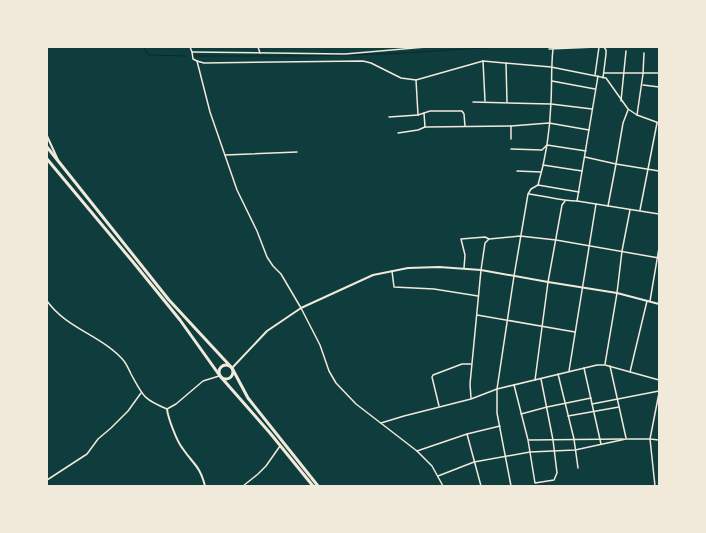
<svg xmlns="http://www.w3.org/2000/svg" width="706" height="533" viewBox="0 0 706 533" font-family="'Archivo Narrow',sans-serif">
	<style>
		.lines { fill: none; stroke-linecap: round; stroke-linejoin: round }
		.stream { stroke: #0a2a2b; stroke-width: 1 }
		.minor { stroke: #f1e9da; stroke-width: 1.5 }
		.tertiary { stroke: #f1e9da; stroke-width: 2 }
		.trunk { stroke: #f1e9da; stroke-width: 3 }
	</style>
	<rect width="100%" height="100%" fill="#0f3d3e"/>
	<g class="lines">
		<g class="stream">
			<polyline points="144,47 148,55 186,56"/>
			<polyline points="195,56 303,56 386,54 500,47"/>
		</g>
		<g class="minor">
			<polyline points="190,47 192,52 193,59 197,61 210,112 237,190 257,231 267,257 273,266 281,274 301,308 320,345 329,371 336,383 356,404 417,451 432,466 443,486"/>
			<polyline points="258,47 260,53"/>
			<polyline points="549,49 596,47"/>
			<polyline points="192,52 345,54 426,47"/>
			<polyline points="197,61 204,63 363,61 371,63 401,78 416,80 483,61 551,67 606,78 628,109 637,115 659,123"/>
			<polyline points="483,61 485,101"/>
			<polyline points="506,63 507,102"/>
			<polyline points="604,73 659,73"/>
			<polyline points="595,75 599,47"/>
			<polyline points="603,78 606,54 606,50 604,47"/>
			<polyline points="416,80 418,115 430,111 462,111 464,114 465,126"/>
			<polyline points="552,81 595,89"/>
			<polyline points="643,85 659,87"/>
			<polyline points="621,101 626,51"/>
			<polyline points="473,102 551,104 592,109"/>
			<polyline points="424,113 425,127"/>
			<polyline points="637,115 643,74 644,53"/>
			<polyline points="389,117 418,115"/>
			<polyline points="511,126 511,139"/>
			<polyline points="398,133 418,130 425,127 511,126 549,123 589,130"/>
			<polyline points="511,149 542,150 547,145 586,151"/>
			<polyline points="225,155 297,152"/>
			<polyline points="585,157 616,164 659,171"/>
			<polyline points="543,165 582,171"/>
			<polyline points="517,171 541,172"/>
			<path d="M538,185C546,158 550,130 551,102C552,84 551,66 553,49"/>
			<path d="M529,194C545,196 561,201 577,201L659,214"/>
			<polyline points="577,201 598,76"/>
			<polyline points="608,206 616,164 623,123 628,110"/>
			<polyline points="640,210 657,123"/>
			<polyline points="464,268 465,255 461,239 485,237 489,239 520,236 556,240 659,258"/>
			<polyline points="392,271 394,287 434,289 478,296"/>
			<path d="M47,301C67,329 103,336 124,361C127,365 129,370 131,374C143,396 143,399 167,409L176,404L203,381L219,376"/>
			<polyline points="650,301 659,248"/>
			<polyline points="477,315 575,332"/>
			<polyline points="605,364 617,293 622,251 630,210"/>
			<polyline points="610,366 626,438"/>
			<polyline points="584,368 601,444"/>
			<polyline points="569,371 596,204"/>
			<polyline points="630,372 647,301"/>
			<polyline points="558,374 574,439 578,468"/>
			<polyline points="535,380 548,282 562,205 565,201"/>
			<polyline points="514,385 528,440 535,483 554,480 557,473 553,440 541,379"/>
			<polyline points="471,398 470,384 481,270 485,243 489,239"/>
			<polyline points="592,404 659,391"/>
			<polyline points="439,406 432,377 433,375 462,364 471,364"/>
			<polyline points="521,414 547,407 591,398"/>
			<polyline points="568,416 619,407"/>
			<polyline points="381,423 404,416 471,399 497,389 597,365 605,365 659,380"/>
			<polyline points="467,434 500,426"/>
			<polyline points="529,440 623,439"/>
			<polyline points="417,451 467,434 481,486"/>
			<polyline points="438,476 474,462 530,452 575,450 626,439 650,439 659,440"/>
			<polyline points="47,480 87,454 98,439 111,428 128,411 141,393"/>
			<polyline points="243,486 258,474 266,466 280,446"/>
			<polyline points="511,486 497,413 497,389 514,276 528,194 531,189 538,185 579,192"/>
			<polyline points="655,486 650,439 659,393"/>
		</g>
		<g class="tertiary">
			<polyline points="47,136 58,160"/>
			<polyline points="232,368 267,331 301,308 373,275 408,268 439,267 481,270 548,282 617,293 659,304"/>
			<path d="M167,409C168,418 177,442 183,449C194,465 200,466 205,486"/>
		</g>
		<g class="trunk">
			<polyline points="47,147 169,300 232,368 248,398 318,486"/>
			<polyline points="47,159 133,262 180,320 220,376 270,433 313,486"/>
			<circle cx="226" cy="372" r="7"/>
		</g>
	</g>
	<rect width="706" height="533" fill="none" stroke="#f1e9da" stroke-width="96"/>
</svg>
